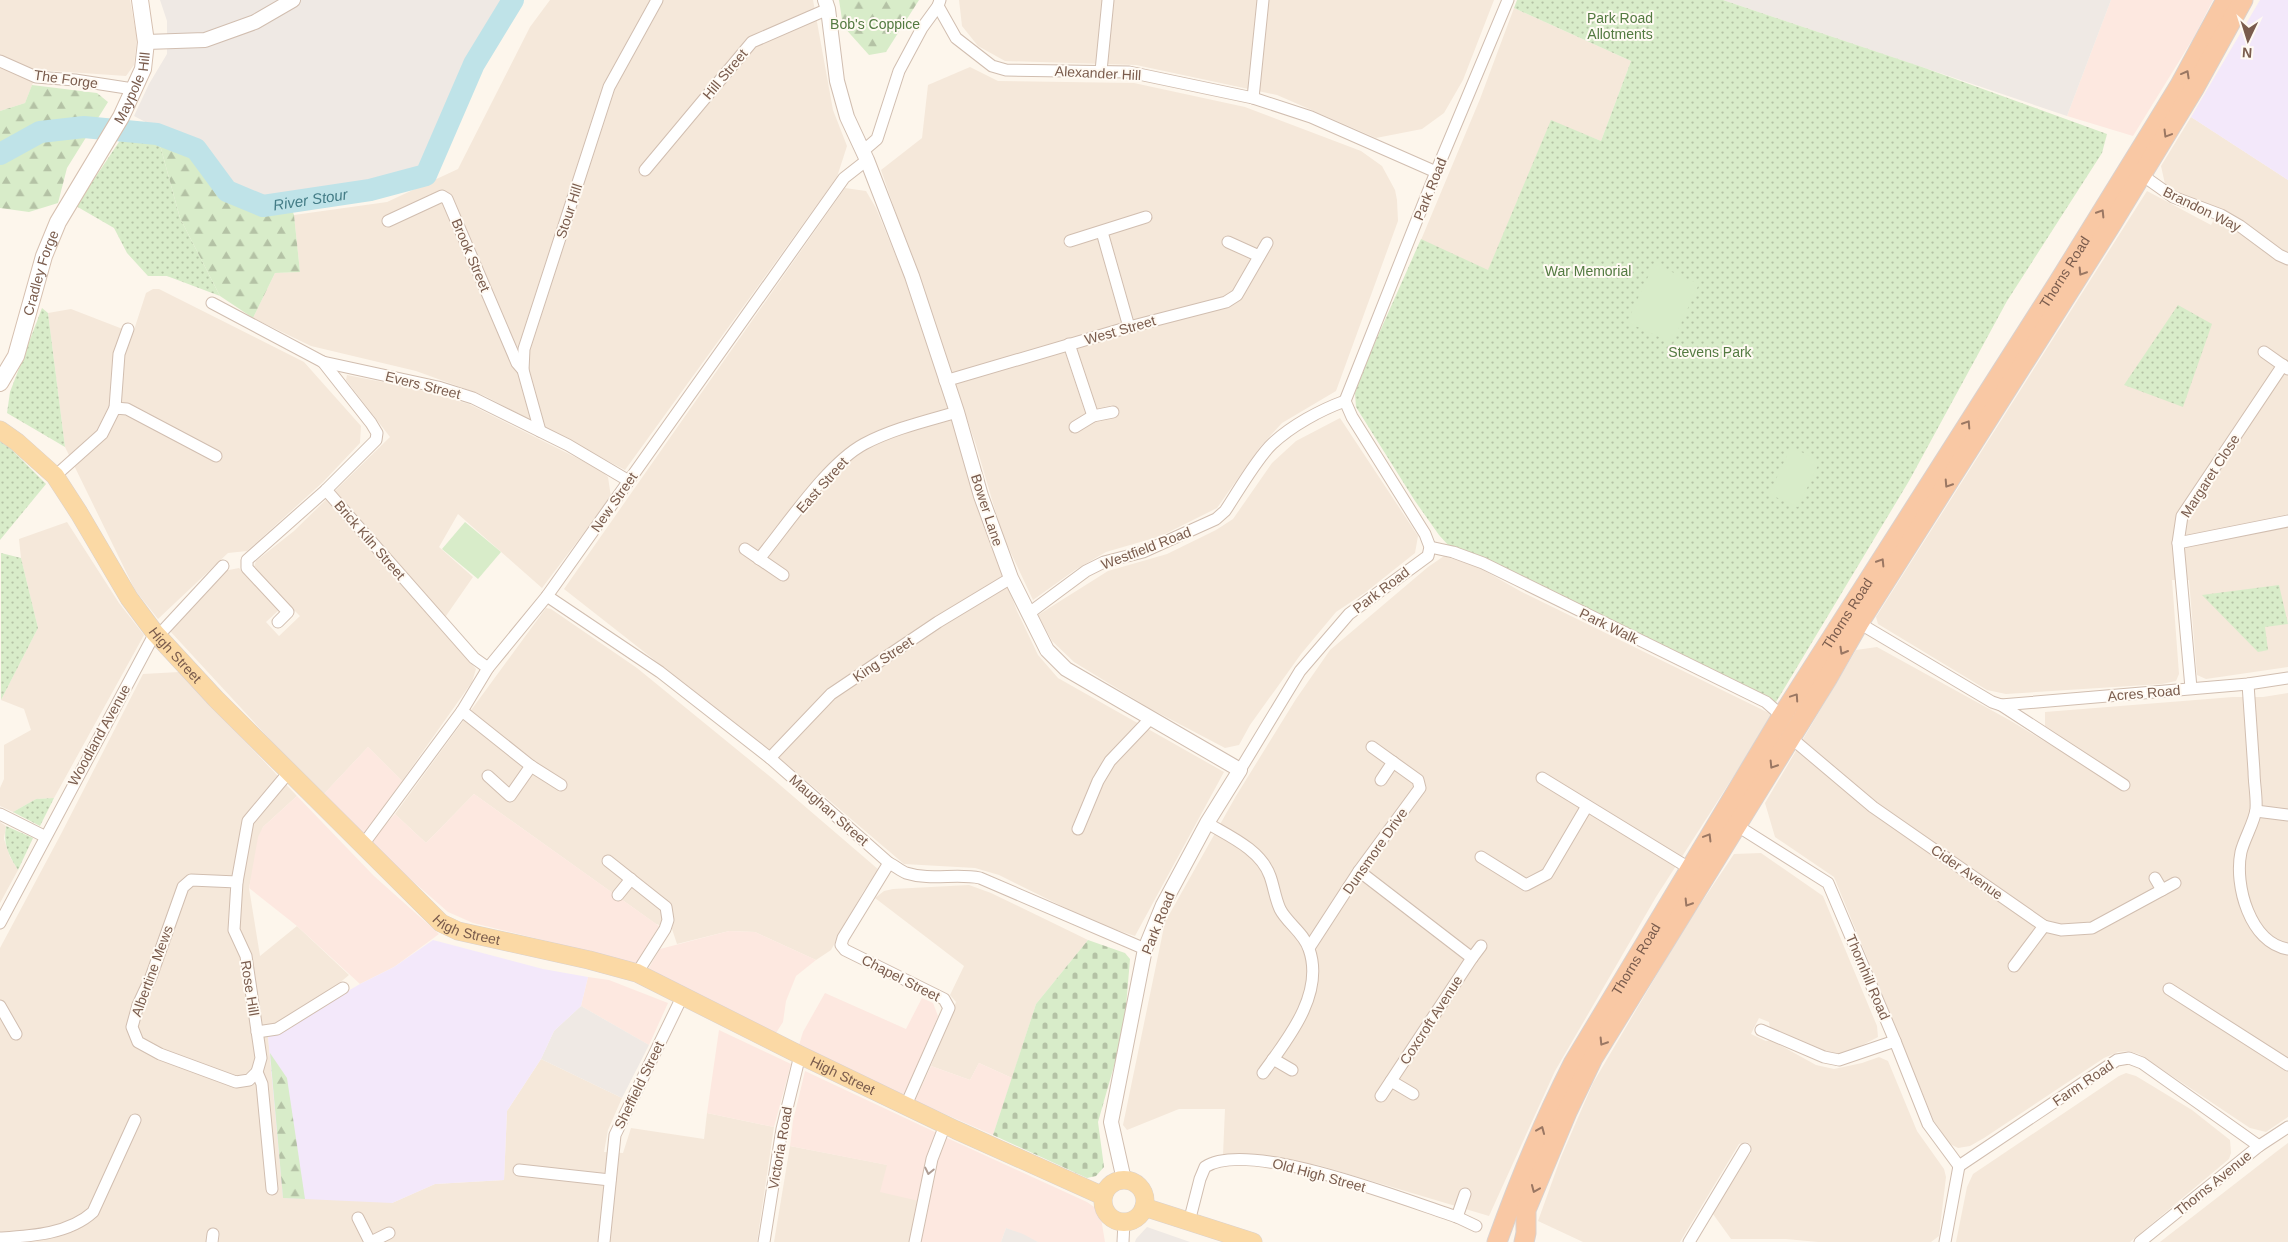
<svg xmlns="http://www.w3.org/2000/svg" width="2288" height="1242" viewBox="0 0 2288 1242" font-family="Helvetica,sans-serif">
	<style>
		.residential { fill: #f5e8da }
		.commercial { fill: #fde8e0 }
		.industrial { fill: #efe9e4 }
		.education { fill: #f3e8fa }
		.green { fill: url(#green-dots) }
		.forest { fill: url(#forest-firs) }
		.cemetery { fill: url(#cemetery-stones) }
		.pitch { fill: #d8ecc9 }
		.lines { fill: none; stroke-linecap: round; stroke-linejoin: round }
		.river { stroke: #bfe3e8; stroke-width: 22 }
		.minor-casing { stroke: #d1beb0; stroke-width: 13 }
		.tertiary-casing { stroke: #d1beb0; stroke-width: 16 }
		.secondary-casing { stroke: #d6c0b0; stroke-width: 18 }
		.primary-casing { stroke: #dad1cd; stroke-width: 19 }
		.trunk-casing { stroke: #dad1cd; stroke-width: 21 }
		.minor { stroke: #fff; stroke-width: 11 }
		.tertiary { stroke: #fff; stroke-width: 14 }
		.secondary { stroke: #fff; stroke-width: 16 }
		.primary { stroke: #fbd9a5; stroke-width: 18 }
		.trunk { stroke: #f9c8a4; stroke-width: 19 }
		.oneway { stroke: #9a7763 }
		.oneway2 { stroke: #af9d94 }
		.labels { text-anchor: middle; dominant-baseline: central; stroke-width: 4; stroke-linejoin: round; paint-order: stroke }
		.park-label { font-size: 14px; fill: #537a41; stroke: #fffaf3 }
		.street-label { font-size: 14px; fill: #7a5c4d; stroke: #fffaf3 }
		.water-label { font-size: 15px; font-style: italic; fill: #437c86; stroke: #fffaf3 }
	</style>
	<defs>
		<pattern id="green-dots" width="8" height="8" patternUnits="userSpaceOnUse" patternTransform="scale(1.25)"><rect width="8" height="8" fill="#d8ecc9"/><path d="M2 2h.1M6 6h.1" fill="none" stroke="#b4c2a5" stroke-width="1.8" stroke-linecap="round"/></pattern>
		<pattern id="forest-firs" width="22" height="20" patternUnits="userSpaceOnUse" patternTransform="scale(1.25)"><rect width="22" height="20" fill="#d8ecc9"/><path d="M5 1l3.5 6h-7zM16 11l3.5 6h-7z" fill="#b4c2a5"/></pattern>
		<pattern id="cemetery-stones" width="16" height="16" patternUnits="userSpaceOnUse" patternTransform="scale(1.25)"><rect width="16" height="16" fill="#d8ecc9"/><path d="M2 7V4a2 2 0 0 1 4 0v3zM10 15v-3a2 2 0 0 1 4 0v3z" fill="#b4c2a5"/></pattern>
	</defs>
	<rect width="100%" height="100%" fill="#fdf6ec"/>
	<g class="residential">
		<polygon points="0,0 130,0 137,39 134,65 126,76 38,70 25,103 0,111"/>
		<polygon points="550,0 813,0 833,110 847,146 837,177 625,470 485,396 416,371 311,346 253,318 275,273 300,272 294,215 387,202 458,169 530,27"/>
		<polygon points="959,0 1494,0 1463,80 1444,113 1422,129 1376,138 1277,95 1136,65 1005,61 978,46 962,26"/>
		<polygon points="1514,8 1631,61 1601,141 1551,121 1488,271 1421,240 1480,99"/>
		<polygon points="970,67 998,81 1134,83 1245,107 1361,151 1382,166 1395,190 1397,200 1398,221 1336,391 1282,423 1260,447 1217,508 1161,536 1106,552 1075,570 1033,600 1002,534 976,445 881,170 922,138 928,85"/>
		<polygon points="2191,117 2288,180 2288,667 2206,679 2197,675 2189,580 2172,580 2179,674 2176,681 2162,684 2006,694 1987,690 1878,624 1876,617 2147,191 2211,225 2219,210 2186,198 2165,184 2161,166"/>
		<polygon points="845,188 866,191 876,208 904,276 949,410 982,518 1017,611 1038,655 1058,678 1224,772 1135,936 1096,923 999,875 975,868 904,864 783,761 564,589"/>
		<polygon points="153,289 159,289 304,362 361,426 360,443 323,482 247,551 228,553 158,619 135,590 65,447 48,313 71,309 133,333 146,293"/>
		<polygon points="347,375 413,388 469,404 599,469 608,477 611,497 542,588 458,514 439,547 473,577 439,626 476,669 472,682 402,781 368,747 322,796 170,631 224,571 239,568 280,609 266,622 279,636 300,616 253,570 256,561 294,531 390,437 346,380"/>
		<polygon points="1340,418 1418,536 1415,553 1366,592 1336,612 1301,654 1250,725 1239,745 1225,748 1149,708 1074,662 1052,641 1038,615 1108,571 1167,554 1216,530 1233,519 1272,463 1296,441"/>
		<polygon points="67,522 119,603 144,635 54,798 36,799 13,812 0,806 0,788 4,779 4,745 31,730 24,709 1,700 38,628 21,558 19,539"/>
		<polygon points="1444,556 1478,567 1520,591 1773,715 1656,897 1555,1071 1489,1216 1318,1165 1284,1160 1223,1155 1225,1109 1179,1109 1127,1130 1123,1125 1165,922 1236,796 1296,699 1330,650 1428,567"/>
		<polygon points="546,608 551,609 637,668 773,779 879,870 863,892 831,950 816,960 755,932 729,931 677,944 672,929 656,924 474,794 426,843 395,814"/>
		<polygon points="1877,647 2011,721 2125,790 2130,787 2130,782 2045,729 2045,712 2233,697 2263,697 2288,693 2288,1117 2266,1132 2250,1128 2139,1054 2128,1051 2118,1052 2104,1058 1984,1138 1970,1146 1958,1148 1950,1144 1934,1121 1834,877 1775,837 1765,803 1856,650"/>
		<polygon points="179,672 297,796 263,827 249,888 260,956 297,926 349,975 325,995 276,1024 268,1037 275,1103 392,1203 435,1184 504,1180 507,1111 541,1059 622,1098 608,1130 604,1152 623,1153 631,1128 704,1139 707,1113 774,1127 757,1242 0,1242 0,948 61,834 143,674"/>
		<polygon points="0,822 6,826 4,839 10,857 18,870 0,903"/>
		<polygon points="1761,853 1823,896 1877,1026 1878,1037 1853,1050 1838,1055 1827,1053 1770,1028 1769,1022 1759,1018 1751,1034 1766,1041 1771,1040 1816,1065 1834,1069 1862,1063 1879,1057 1888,1061 1917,1131 1944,1169 1946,1177 1939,1236 1931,1242 1818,1242 1786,1239 1731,1239 1713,1214 1737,1169 1751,1153 1750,1144 1746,1142 1739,1144 1680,1242 1583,1242 1538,1221 1561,1157 1593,1083 1685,927 1734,854"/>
		<polygon points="969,885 991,893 1088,940 1036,1004 1012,1078 979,1063 970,1080 931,1066 956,1002 950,995 964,966 875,898 884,891 893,889"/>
		<polygon points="2126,1073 2136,1076 2192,1110 2230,1140 2231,1153 2229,1159 2130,1242 1956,1242 1967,1187 1973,1174 2119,1076"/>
		<polygon points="2288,1143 2288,1242 2160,1242 2276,1152"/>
		<polygon points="790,1146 888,1165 919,1201 910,1242 774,1242"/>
	</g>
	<g class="commercial">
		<polygon points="2111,0 2213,0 2194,37 2133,136 2067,116"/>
		<polygon points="368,747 402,781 363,835 322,796"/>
		<polygon points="474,794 659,926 634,967 563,945 473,923 448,912 369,843 395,814 426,843"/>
		<polygon points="297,796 374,876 439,934 394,967 360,984 297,926 249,888 258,837 263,827"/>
		<polygon points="729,931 755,932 816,960 796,976 786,1001 783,1022 776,1033 647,971 660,949"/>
		<polygon points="588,977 609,980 668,1003 649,1045 581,1006"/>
		<polygon points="825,993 906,1029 922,998 933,1003 938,1016 906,1097 799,1045 803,1032"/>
		<polygon points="719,1030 791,1064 774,1127 707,1113"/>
		<polygon points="979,1063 1012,1078 993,1135 915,1101 931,1066 970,1080"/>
		<polygon points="805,1071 937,1133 919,1201 880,1192 887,1165 790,1146 793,1121"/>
		<polygon points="945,1137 1087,1202 1097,1209 1101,1218 1105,1242 1038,1242 1006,1228 1001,1242 920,1242 935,1161"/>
	</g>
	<g class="industrial">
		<polygon points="160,0 509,0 473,65 444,126 425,170 371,189 264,207 227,191 195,148 134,116 149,84 167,54 167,21"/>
		<polygon points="1723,0 2111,0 2067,116"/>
		<polygon points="581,1006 649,1045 622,1098 541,1059 554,1031"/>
		<polygon points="1147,1227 1190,1242 1135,1242 1136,1239"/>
		<polygon points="1006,1228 1023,1234 1038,1242 1001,1242"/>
	</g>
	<g class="education">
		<polygon points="2260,0 2288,0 2288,180 2191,117"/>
		<polygon points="433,940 543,969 588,977 581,1006 554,1031 541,1059 507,1111 504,1180 435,1184 392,1203 283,1198 268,1037 360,984 394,967"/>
	</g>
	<g class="green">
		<polygon points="1517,0 1723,0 1922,67 2107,134 2102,153 2007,301 1909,481 1776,702 1548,592 1488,561 1448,545 1439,535 1415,501 1356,407 1355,393 1369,356 1421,239 1488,270 1551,120 1601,141 1631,61 1514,8"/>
		<polygon points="130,131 157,134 180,218 220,296 167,276 148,276 127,253 114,228 76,206 123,136"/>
		<polygon points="2178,305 2212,324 2183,407 2124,385"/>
		<polygon points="42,308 48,313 65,447 7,413 10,392"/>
		<polygon points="0,438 46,484 0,540"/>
		<polygon points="1,553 21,558 38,628 1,700"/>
		<polygon points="2279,585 2288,624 2265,627 2268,650 2258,652 2202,595"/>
		<polygon points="54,798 40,826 13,812 36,799"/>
		<path d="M6,826L33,838L18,870C8,854 3,844 6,826Z"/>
	</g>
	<g class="forest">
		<polygon points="839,0 919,0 886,52 869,55 843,26"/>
		<polygon points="32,85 97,93 108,102 67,168 58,203 29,212 0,208 0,111 25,103"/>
		<polygon points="157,134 196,149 227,191 263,206 289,202 294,215 300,272 275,273 253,318 220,296 180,218"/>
		<polygon points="270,1053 287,1078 305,1199 283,1198"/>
	</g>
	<polygon class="cemetery" points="1088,940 1125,953 1130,959 1124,1031 1098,1122 1104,1167 1096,1176 1087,1178 993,1135 1036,1004"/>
	<g class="pitch">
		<polygon points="1654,264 1699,284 1672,343 1627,322"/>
		<polygon points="1791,447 1820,461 1798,507 1769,494"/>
		<polygon points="465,522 501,552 478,579 442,549"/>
	</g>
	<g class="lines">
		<path class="river" id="s1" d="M0,154L40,132L84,127L157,134L196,149L227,191L263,206L370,190L426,175L474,64L513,0"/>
		<defs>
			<g id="minor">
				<polyline points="938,6 956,38 992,66 1006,70 1129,72 1253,98 1311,117 1436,172"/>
				<polyline points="0,61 36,77 75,80 133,89"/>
				<polyline points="1101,71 1108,0"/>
				<polyline points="1253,98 1263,0"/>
				<polyline points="863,151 877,139 899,71 922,28 938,6 940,0"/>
				<polyline points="645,170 752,42 828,9"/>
				<polyline points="2142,175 2173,197 2221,215 2240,226 2279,255 2288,259"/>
				<polyline points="388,221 442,196 447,199 517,363 523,370"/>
				<polyline points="1102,232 1129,327"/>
				<polyline points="1070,241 1146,217"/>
				<polyline points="1228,242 1259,256"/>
				<polyline points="212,303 323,362 438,387 473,398 568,445 629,481"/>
				<polyline points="1069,344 1093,416"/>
				<polyline points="2264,352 2288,369"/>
				<polyline points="945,381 1129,327 1226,302 1237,295 1267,243"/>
				<polyline points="115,408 119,354 128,329"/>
				<polyline points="1075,427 1093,416 1113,412"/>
				<polyline points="540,431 523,370 524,349 609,87 657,0"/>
				<polyline points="55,476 102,434 115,408 127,409 216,456"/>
				<polyline points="326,490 474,658 488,668"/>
				<polyline points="2178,543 2288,521"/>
				<polyline points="1430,547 1453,552 1483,563 1766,702 1782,716"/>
				<polyline points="745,549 783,575"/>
				<path d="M759,559C787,525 827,464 864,444C892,429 926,421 957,412"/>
				<path d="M547,596L660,672L770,758L889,863C895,866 901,871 906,873C931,881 956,873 980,878L1145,949"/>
				<path d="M1028,614L1086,571L1104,562L1143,552L1216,519L1225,511C1237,493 1257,458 1272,444C1291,426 1320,410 1345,401"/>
				<polyline points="278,622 288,612 247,568 247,560 326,490 376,440 377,433 371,423 323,362"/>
				<polyline points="1859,623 1992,702 2001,705 2124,785"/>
				<polyline points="158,636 223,566"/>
				<path d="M2248,684C2250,713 2252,742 2254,771C2254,784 2257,797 2256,809C2255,821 2244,839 2241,852C2234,885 2250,943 2288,949"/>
				<polyline points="2191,688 2178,543 2182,516 2283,365"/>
				<polyline points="2001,705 2248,684 2288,678"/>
				<polyline points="462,711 531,766 561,785"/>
				<polyline points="1790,737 1873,807 2044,926 2061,930 2092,928 2175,883"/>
				<polyline points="770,758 831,694 938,622 1011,578"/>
				<polyline points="1240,770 1300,671 1349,614 1428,556 1430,547 1425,534 1352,417 1345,401 1436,172 1508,0"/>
				<polyline points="488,776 510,796 531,766"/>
				<polyline points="1542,778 1689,868"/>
				<polyline points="1381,780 1393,762"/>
				<polyline points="2256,811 2288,815"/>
				<polyline points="0,814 44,836"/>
				<path d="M1207,823C1229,836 1261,850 1270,876C1274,887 1275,898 1280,909C1287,923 1304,933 1309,949C1325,994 1287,1040 1263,1073"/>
				<polyline points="1736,825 1828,883 1895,1041 1928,1124 1959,1166"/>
				<polyline points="1078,829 1098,781 1110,761 1150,719"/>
				<polyline points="362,846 462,711 488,668 547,596 844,178 867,160"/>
				<polyline points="1481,857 1526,885 1547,874 1587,806"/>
				<polyline points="608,861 666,907 668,920 665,929 637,973"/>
				<polyline points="889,863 843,938 841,945 845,950 944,999 949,1008 906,1105"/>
				<polyline points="1359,871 1472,958 1381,1096"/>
				<polyline points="2155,878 2162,890"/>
				<polyline points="237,882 191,880 183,887 151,977 138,1005 132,1027 138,1042 160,1054 236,1082 249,1080 257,1072"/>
				<polyline points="618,895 631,879"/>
				<polyline points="0,923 155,633"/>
				<polyline points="1309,948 1359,871 1420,788 1418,780 1372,747"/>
				<polyline points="1472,958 1481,946"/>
				<polyline points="2014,966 2044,926"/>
				<polyline points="2169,989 2288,1065"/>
				<polyline points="0,1006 16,1034"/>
				<polyline points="1761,1030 1824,1057 1839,1060 1895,1041"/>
				<polyline points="257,1032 277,1029 343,988"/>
				<polyline points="1273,1059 1292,1070"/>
				<polyline points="1391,1081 1413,1094"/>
				<polyline points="1959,1166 2117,1060 2129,1058 2142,1063 2259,1146"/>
				<polyline points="519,1170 610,1180"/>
				<polyline points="272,1189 262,1084 257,1072 261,1058 246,956 234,930 237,882 248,821 289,772"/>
				<polyline points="1457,1217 1465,1194"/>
				<polyline points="358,1218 370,1242"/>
				<path d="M1189,1222L1200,1179L1205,1167C1249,1138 1407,1201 1457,1217L1476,1226"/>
				<path d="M0,1238C31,1236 69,1234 93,1212L135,1120"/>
				<polyline points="212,1242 213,1234"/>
				<polyline points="371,1242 389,1233"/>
				<polyline points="604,1242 615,1135 683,995"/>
				<polyline points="764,1242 782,1129 800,1055"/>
				<polyline points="915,1242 932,1159 945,1125"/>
				<polyline points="1123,1242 1124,1222"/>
				<polyline points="1689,1242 1745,1149"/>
				<polyline points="1945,1242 1959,1166"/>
				<polyline points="2140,1242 2259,1146 2288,1127"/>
			</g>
			<g id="tertiary">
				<polyline points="825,0 828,9 837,81 847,117 867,160 912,276 957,412 981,496 1011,578 1047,650 1066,669 1240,770 1207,823 1163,905 1145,949 1111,1122 1124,1180"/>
				<polyline points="146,42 205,40 255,22 293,0"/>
			</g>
			<g id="secondary">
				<path id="s2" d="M0,383L16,356L44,256L58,222L121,117L143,69L146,42L140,0"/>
			</g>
			<g id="primary">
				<path id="s3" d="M0,430L17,442L55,476L79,513L129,598L155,633L216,699L441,923L458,931L589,960L637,973L800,1055L956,1130L1103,1196"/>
				<circle cx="1124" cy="1201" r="21"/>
				<polyline points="1144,1207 1253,1242"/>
			</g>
			<g id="trunk">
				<path id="s4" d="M1497,1242C1519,1181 1544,1121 1573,1064L1782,716L2058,283L2150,134L2180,85L2226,0"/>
				<polyline points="1524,1242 1526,1233 1526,1210 1567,1112 1593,1058 1827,679 1859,623 2111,225 2195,87 2243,0"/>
			</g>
		</defs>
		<use href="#minor" class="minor-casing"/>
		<use href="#tertiary" class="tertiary-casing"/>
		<use href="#secondary" class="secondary-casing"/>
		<use href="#primary" class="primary-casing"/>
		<use href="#trunk" class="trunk-casing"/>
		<use href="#minor" class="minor"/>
		<use href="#tertiary" class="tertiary"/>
		<use href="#secondary" class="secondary"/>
		<use href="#primary" class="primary"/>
		<use href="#trunk" class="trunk"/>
	</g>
	<defs><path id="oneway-chevron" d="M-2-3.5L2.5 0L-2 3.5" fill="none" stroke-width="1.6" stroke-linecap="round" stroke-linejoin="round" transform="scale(1.25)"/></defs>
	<g class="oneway">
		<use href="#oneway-chevron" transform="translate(2186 74) rotate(-61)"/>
		<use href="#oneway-chevron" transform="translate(2167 134) rotate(121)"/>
		<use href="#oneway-chevron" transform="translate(2101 213) rotate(-58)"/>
		<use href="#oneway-chevron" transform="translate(2082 272) rotate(122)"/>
		<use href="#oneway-chevron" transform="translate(1967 424) rotate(-57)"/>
		<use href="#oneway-chevron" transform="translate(1948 484) rotate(123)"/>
		<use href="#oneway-chevron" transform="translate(1881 562) rotate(-58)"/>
		<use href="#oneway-chevron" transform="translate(1843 651) rotate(120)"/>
		<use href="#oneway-chevron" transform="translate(1795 697) rotate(-56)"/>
		<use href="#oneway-chevron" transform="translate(1773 765) rotate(122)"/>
		<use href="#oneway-chevron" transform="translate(1708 837) rotate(-59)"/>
		<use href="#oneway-chevron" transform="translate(1688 903) rotate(122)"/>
		<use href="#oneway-chevron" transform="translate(1603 1042) rotate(122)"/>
		<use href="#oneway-chevron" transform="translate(1541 1130) rotate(-67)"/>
		<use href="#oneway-chevron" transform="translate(1535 1189) rotate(113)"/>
	</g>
	<use class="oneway2" href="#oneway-chevron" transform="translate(929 1171) rotate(102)"/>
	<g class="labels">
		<g class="park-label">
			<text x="1620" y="18">Park Road<tspan x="1620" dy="16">Allotments</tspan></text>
			<text x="875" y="24">Bob's Coppice</text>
			<text x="1588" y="271">War Memorial</text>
			<text x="1710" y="352">Stevens Park</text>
		</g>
		<g class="street-label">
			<text transform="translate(1098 73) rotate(3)">Alexander Hill</text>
			<text transform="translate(725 74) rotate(-50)">Hill Street</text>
			<text transform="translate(66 79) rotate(8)">The Forge</text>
			<text stroke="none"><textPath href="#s2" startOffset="326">Maypole Hill</textPath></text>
			<text transform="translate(1430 189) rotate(-68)">Park Road</text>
			<text transform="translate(2202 209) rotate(26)">Brandon Way</text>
			<text transform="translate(569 211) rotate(-72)">Stour Hill</text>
			<text transform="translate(471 255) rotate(67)">Brook Street</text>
			<text stroke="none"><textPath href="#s4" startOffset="1126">Thorns Road</textPath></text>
			<text stroke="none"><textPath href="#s2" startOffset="118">Cradley Forge</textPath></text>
			<text transform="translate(1120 330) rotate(-16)">West Street</text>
			<text transform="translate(423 385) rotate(14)">Evers Street</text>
			<text transform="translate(2210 476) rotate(-57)">Margaret Close</text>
			<text transform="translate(822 485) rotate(-48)">East Street</text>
			<text transform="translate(614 502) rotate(-55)">New Street</text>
			<text transform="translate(987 510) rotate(72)">Bower Lane</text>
			<text transform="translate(370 540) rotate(49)">Brick Kiln Street</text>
			<text transform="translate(1146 548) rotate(-21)">Westfield Road</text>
			<text transform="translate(1381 590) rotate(-37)">Park Road</text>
			<text stroke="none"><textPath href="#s4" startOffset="721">Thorns Road</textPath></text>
			<text transform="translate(1609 626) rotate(26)">Park Walk</text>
			<text stroke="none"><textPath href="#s3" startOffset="288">High Street</textPath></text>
			<text transform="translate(883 659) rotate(-34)">King Street</text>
			<text transform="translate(2144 693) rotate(-5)">Acres Road</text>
			<text transform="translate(99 735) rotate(-61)">Woodland Avenue</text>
			<text transform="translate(829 810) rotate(41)">Maughan Street</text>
			<text transform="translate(1375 851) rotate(-55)">Dunsmore Drive</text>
			<text transform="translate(1967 872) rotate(35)">Cider Avenue</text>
			<text transform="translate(1158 923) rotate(-68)">Park Road</text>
			<text stroke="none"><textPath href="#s3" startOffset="692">High Street</textPath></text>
			<text stroke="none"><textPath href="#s4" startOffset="316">Thorns Road</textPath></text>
			<text transform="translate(152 971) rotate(-70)">Albertine Mews</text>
			<text transform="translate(1868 977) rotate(67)">Thornhill Road</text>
			<text transform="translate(901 978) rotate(27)">Chapel Street</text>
			<text transform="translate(250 988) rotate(81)">Rose Hill</text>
			<text transform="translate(1431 1020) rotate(-57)">Coxcroft Avenue</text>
			<text stroke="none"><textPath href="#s3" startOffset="1098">High Street</textPath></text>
			<text transform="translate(2083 1083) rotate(-34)">Farm Road</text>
			<text transform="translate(639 1085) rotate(-64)">Sheffield Street</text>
			<text transform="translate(780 1148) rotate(-80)">Victoria Road</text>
			<text transform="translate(1319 1175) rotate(15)">Old High Street</text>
			<text transform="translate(2213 1183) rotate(-39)">Thorns Avenue</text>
		</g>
		<g class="water-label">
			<text stroke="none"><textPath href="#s1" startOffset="344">River Stour</textPath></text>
		</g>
	</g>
	<g transform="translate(2248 40) rotate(184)" stroke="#fffaf3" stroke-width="4" paint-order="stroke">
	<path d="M0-4L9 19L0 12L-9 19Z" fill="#7a5c4d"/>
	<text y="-8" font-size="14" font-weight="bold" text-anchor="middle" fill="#7a5c4d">N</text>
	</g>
</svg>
